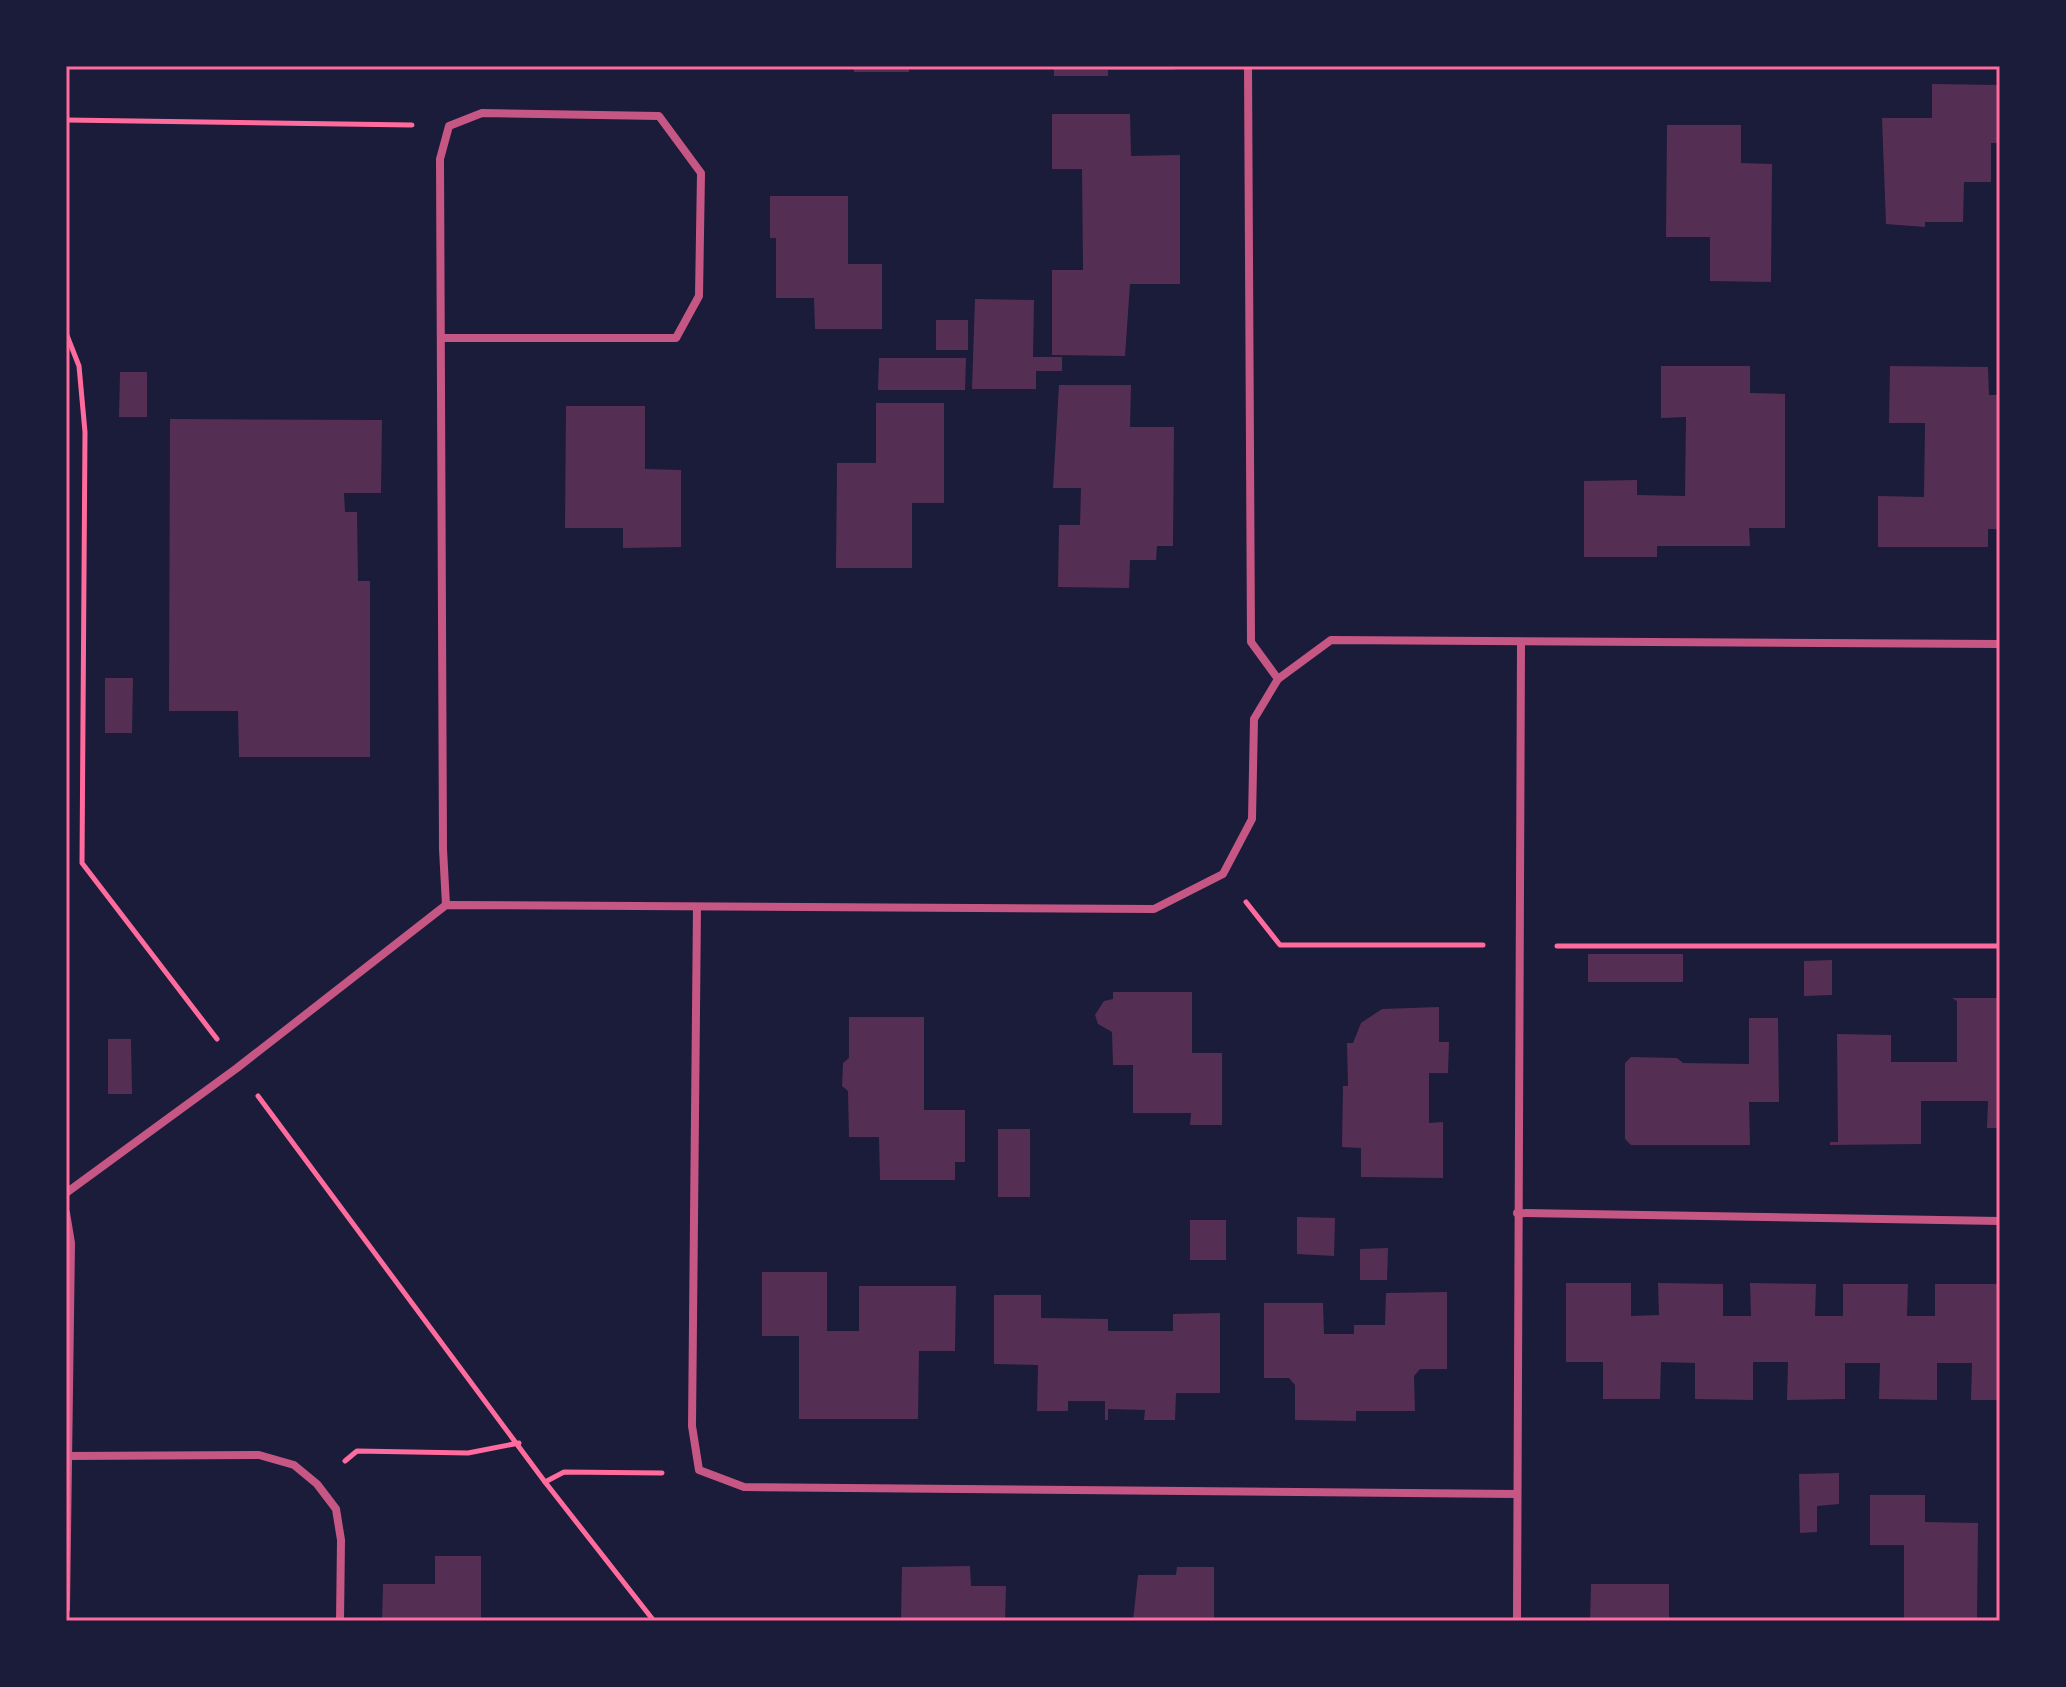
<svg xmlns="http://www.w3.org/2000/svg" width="2066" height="1687" viewBox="0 0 2066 1687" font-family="'PT Sans',sans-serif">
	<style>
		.building { fill: #542f53 }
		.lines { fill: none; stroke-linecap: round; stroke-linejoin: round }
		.path { stroke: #ff6b9d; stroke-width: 5 }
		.minor { stroke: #c65784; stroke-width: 8 }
		.neatline { fill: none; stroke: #ff6b9d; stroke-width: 3 }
	</style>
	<rect width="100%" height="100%" fill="#1b1b3a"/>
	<g class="building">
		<rect x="854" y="66" width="55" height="6"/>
		<polygon points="1054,66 1175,66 1175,70 1108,70 1108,76 1054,76"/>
		<polygon points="1932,84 2000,85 2000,143 1991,143 1991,182 1964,182 1963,222 1925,222 1925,227 1886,224 1882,118 1932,118"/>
		<polygon points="1052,114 1130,114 1131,156 1180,155 1180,284 1130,284 1125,356 1052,355 1052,270 1083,270 1082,169 1052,169"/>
		<polygon points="1667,125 1741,125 1741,163 1772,164 1771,282 1710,281 1710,237 1666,237"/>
		<polygon points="770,196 848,196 848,264 882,264 882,329 815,329 814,298 776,298 776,238 770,238"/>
		<polygon points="975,299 1034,300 1033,357 1062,357 1062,371 1036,371 1036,389 972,389"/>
		<rect x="936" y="320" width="32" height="30"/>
		<polygon points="879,358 966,358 965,390 878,390"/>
		<polygon points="1661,366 1750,366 1750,393 1785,394 1785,528 1749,528 1750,546 1657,546 1657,557 1584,557 1584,481 1637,480 1637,495 1685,496 1686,417 1661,418"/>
		<polygon points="1890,366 1988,367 1989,395 2000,395 2000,529 1988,529 1988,547 1878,547 1878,496 1924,497 1925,423 1889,423"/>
		<polygon points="120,372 147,372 147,417 119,417"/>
		<polygon points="1059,385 1131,385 1130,427 1174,427 1173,546 1157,546 1156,560 1130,560 1129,588 1058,587 1059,525 1080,525 1081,488 1053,488"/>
		<polygon points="876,403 944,403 944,503 912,503 912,568 836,568 837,463 876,463"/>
		<polygon points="566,406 645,406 645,469 681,470 681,547 623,548 623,528 565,528"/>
		<polygon points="170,419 382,420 381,493 344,493 345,512 357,512 358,581 370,581 370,757 239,757 238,711 169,711"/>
		<polygon points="105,678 133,678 132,733 105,733"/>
		<rect x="1588" y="954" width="95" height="28"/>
		<polygon points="1832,960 1832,995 1804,996 1804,961"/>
		<polygon points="1113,992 1192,992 1192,1053 1222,1053 1222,1125 1190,1125 1191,1113 1133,1113 1133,1065 1113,1065 1112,1032 1098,1024 1095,1015 1104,1001 1113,999"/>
		<polygon points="1952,998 2000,998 2000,1128 1987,1128 1988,1101 1921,1101 1921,1144 1830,1145 1830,1142 1838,1142 1837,1034 1891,1035 1891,1062 1957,1062 1957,1001"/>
		<polygon points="1439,1007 1439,1042 1449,1042 1448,1073 1429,1073 1429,1123 1443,1122 1443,1178 1361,1177 1361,1148 1342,1147 1343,1086 1348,1086 1347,1043 1353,1043 1361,1023 1382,1009"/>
		<polygon points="849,1017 924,1017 924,1110 965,1110 965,1162 955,1162 955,1180 880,1180 879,1137 849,1137 848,1091 842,1086 843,1063 849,1058"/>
		<polygon points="1749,1018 1778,1018 1779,1102 1749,1102 1750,1145 1631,1145 1625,1139 1625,1063 1631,1057 1677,1058 1683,1063 1749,1064"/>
		<polygon points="108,1039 131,1039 132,1094 108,1094"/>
		<rect x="998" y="1129" width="32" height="68"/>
		<polygon points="1297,1217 1335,1218 1334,1256 1297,1254"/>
		<rect x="1190" y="1220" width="36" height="40"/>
		<polygon points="1388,1248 1387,1280 1360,1280 1360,1249"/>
		<polygon points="762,1272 827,1272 827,1331 859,1331 859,1286 956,1286 955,1351 919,1351 918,1419 799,1419 799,1336 762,1336"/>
		<polygon points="1566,1283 1631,1283 1631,1316 1659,1315 1658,1283 1723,1284 1723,1316 1751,1316 1750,1283 1816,1284 1815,1316 1843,1316 1843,1284 1908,1284 1907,1316 1935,1316 1935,1284 2000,1284 2000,1400 1971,1400 1972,1363 1937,1363 1937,1400 1879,1399 1880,1363 1845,1363 1845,1399 1787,1400 1788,1362 1753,1362 1753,1400 1695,1399 1695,1363 1661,1362 1660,1399 1603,1399 1603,1362 1566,1362"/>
		<polygon points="1447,1292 1447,1369 1420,1369 1414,1376 1415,1411 1356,1411 1356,1421 1295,1420 1295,1385 1289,1378 1264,1378 1264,1303 1323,1303 1324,1334 1354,1334 1354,1325 1385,1325 1386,1293"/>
		<polygon points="994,1295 1041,1295 1041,1318 1108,1319 1108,1331 1173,1331 1173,1314 1220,1313 1220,1393 1176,1393 1175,1420 1144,1420 1145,1410 1108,1409 1108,1420 1105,1420 1105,1401 1068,1401 1068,1411 1037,1411 1038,1365 994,1364"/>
		<polygon points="1839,1473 1839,1504 1817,1506 1817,1532 1800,1533 1799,1474"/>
		<polygon points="1870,1495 1925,1495 1925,1522 1978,1523 1977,1621 1904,1621 1904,1545 1870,1545"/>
		<polygon points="435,1556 481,1556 481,1621 382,1621 383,1584 435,1584"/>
		<polygon points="970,1566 971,1586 1006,1586 1005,1621 901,1621 902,1567"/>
		<polygon points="1177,1567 1214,1567 1214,1621 1133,1621 1138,1575 1176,1575"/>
		<polygon points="1591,1584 1669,1584 1669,1621 1590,1621"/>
	</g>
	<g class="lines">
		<g class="path">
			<polyline points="66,120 412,125"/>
			<polyline points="66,333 79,366 85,432 82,863 217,1039"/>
			<polyline points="1246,902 1280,945 1483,945"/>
			<polyline points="1557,946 2000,946"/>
			<polyline points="258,1096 545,1482 654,1621"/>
			<polyline points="345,1461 357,1451 468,1453 519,1443"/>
			<polyline points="545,1482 564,1472 662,1473"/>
		</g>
		<g class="minor">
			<polyline points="1248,66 1251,642 1278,679"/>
			<polyline points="441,338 676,338 699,296 701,173 659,116 482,113 449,126 440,159 443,849 446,905"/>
			<polyline points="697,907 692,1426 699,1470 744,1487 1517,1494"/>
			<polyline points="66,1193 237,1068 446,905 1154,909 1223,874 1252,819 1254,719 1278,679 1331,640 2000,644"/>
			<polyline points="66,1213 71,1243 66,1609"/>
			<polyline points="1517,1213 2000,1221"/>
			<polyline points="66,1456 259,1455 294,1465 317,1484 336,1509 341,1540 340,1621"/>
			<polyline points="1517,1621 1521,644"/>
		</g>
	</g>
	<rect width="2066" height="1687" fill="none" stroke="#1b1b3a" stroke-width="136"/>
	<rect x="68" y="68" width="1930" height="1551" class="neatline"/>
</svg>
